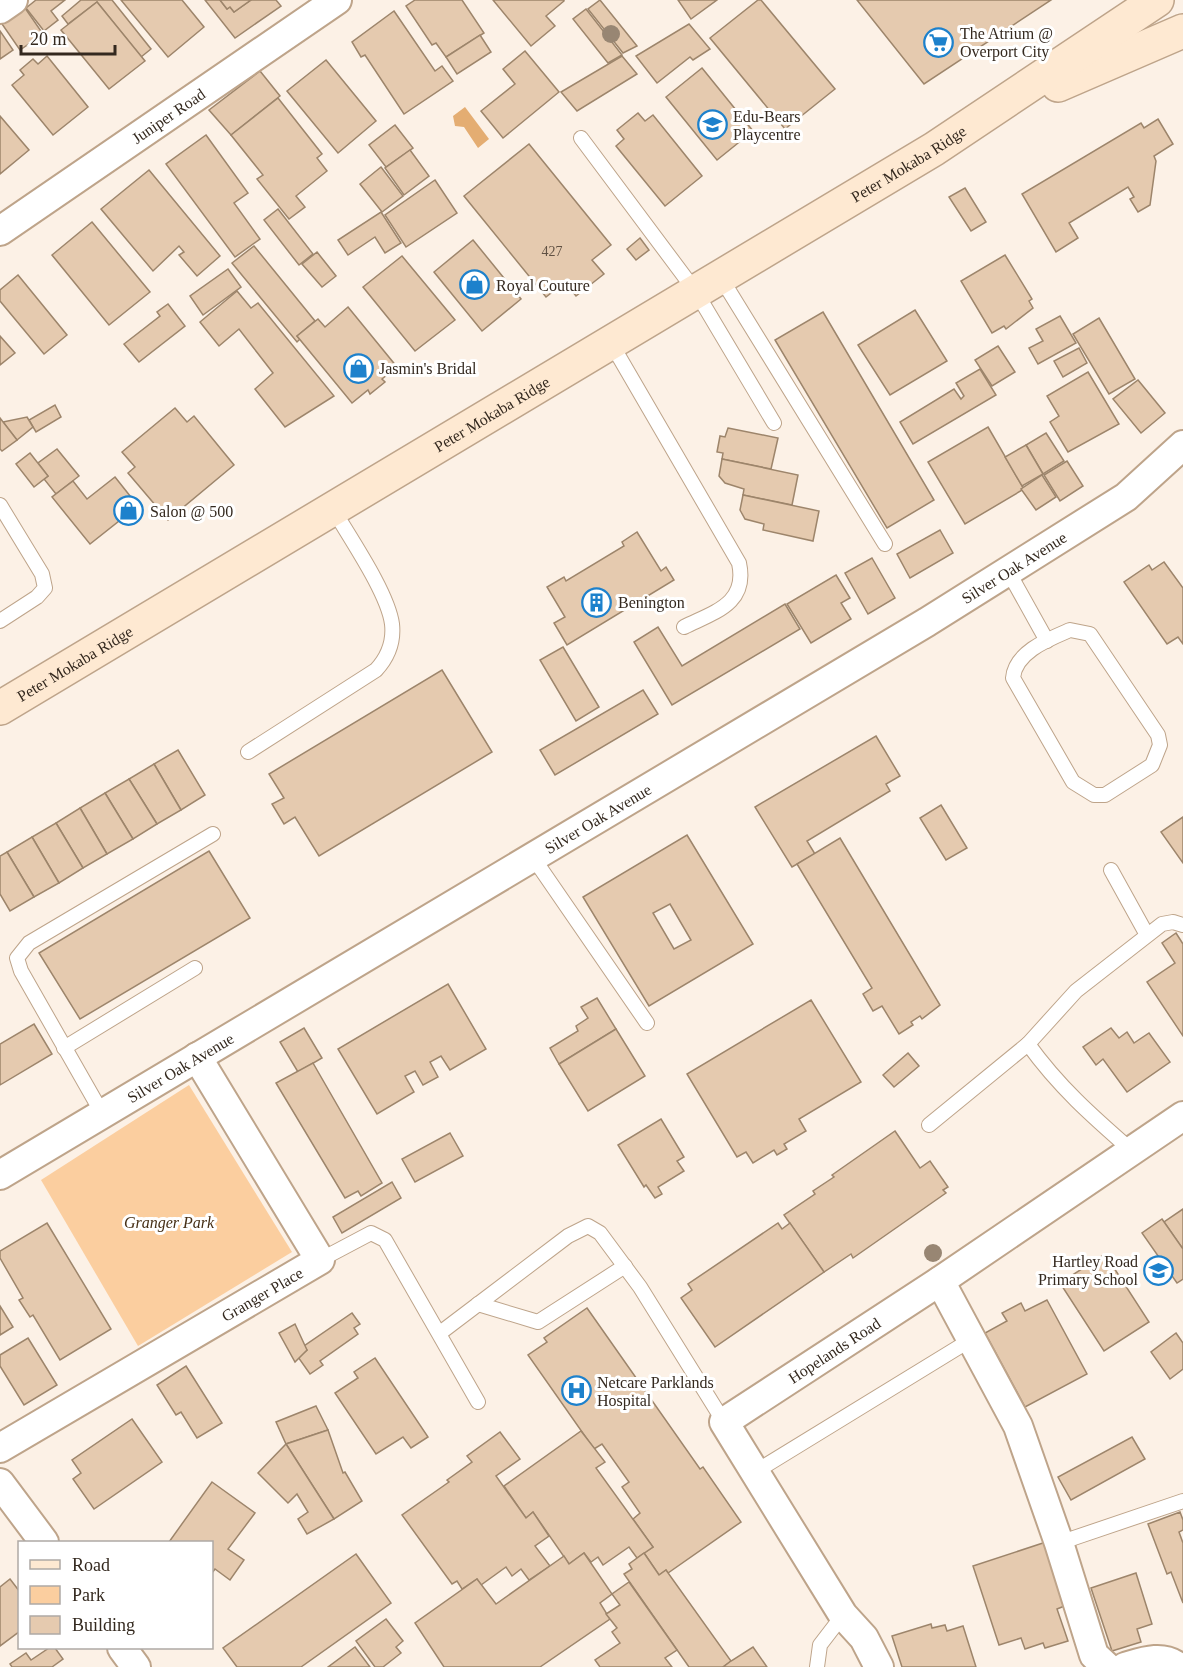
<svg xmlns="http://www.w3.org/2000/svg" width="1183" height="1667" viewBox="0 0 1183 1667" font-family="'Times New Roman',serif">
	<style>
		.green { fill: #fbce9f }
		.water { fill: #e4ad72 }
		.building { fill: #e5caaf; stroke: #9d856b; stroke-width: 1.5; fill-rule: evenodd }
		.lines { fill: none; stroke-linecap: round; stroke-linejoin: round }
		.lane-casing { stroke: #bea48a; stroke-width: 16 }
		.street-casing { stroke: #bea48a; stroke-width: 32 }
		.secondary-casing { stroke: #bea48a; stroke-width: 36 }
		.lane { stroke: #fff; stroke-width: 14 }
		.street { stroke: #fff; stroke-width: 28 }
		.secondary { stroke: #fee9d2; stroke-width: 33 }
		.tree { fill: #988673 }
		.labels { text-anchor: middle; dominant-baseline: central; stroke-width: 6; stroke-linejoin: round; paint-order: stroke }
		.number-label { font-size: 14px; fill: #605143 }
		.poi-label { font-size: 16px; fill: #34291f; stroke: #fff; text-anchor: start }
		.street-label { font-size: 16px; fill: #34291f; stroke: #fff }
		.park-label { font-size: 16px; font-style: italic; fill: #462f15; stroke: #fff }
	</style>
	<rect width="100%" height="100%" fill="#fcf1e6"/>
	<polygon class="green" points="189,1085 292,1252 138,1346 41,1180"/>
	<polygon class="water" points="465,107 489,139 478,148 464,127 455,126 453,116"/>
	<g class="building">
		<polygon points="36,0 65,0 51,11 58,20 44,31 26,8"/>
		<polygon points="81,0 112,0 151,49 141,57 97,2 68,24 62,16"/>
		<polygon points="121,0 182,0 204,27 168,57"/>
		<polygon points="205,0 220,0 227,9 230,7 234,12 251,0 276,0 281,6 235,38"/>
		<polygon points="220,0 251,0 234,12 230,7 227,9"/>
		<polygon points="415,0 462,0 484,33 446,57 436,43 432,45 406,6"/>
		<polygon points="493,0 564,0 564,1 546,16 555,26 531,46"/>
		<polygon points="600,0 637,46 623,53 588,9"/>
		<polygon points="678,0 717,0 691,19"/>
		<polygon points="758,0 761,0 835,89 785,129 710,38"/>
		<polygon points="857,0 1051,0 924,84"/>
		<polygon points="97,2 145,61 109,89 61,30"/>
		<polygon points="25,8 43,34 20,50 2,24"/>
		<polygon points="586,9 622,55 608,63 573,19"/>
		<polygon points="394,11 435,71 442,66 453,81 404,114 365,55 361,57 352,42"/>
		<polygon points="689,24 710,49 693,60 690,57 657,83 636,56"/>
		<polygon points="0,31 13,50 0,59"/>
		<polygon points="480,35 491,52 457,74 446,57"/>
		<polygon points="525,51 559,92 503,138 481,111 515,84 503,69"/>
		<polygon points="47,56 88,107 53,135 12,85 24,75 20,70 33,59 38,64"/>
		<polygon points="622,56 637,74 577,111 561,92"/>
		<polygon points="326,60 376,121 338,153 287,91"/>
		<polygon points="702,68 753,131 717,160 666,97"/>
		<polygon points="260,71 280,96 231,135 209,110"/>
		<polygon points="278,98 322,154 317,158 327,171 296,196 305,207 289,219 257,179 263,175 231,135"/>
		<polygon points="638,113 645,121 653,115 702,176 665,206 616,146 624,139 617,130"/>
		<polygon points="0,116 29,150 0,174"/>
		<polygon points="1158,119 1173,144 1154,156 1156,161 1150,205 1138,212 1130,199 1134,197 1128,187 1069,223 1078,238 1056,252 1022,194 1141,123 1144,128"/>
		<polygon points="395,125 413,148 386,167 369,145"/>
		<polygon points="206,135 248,193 234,203 260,239 235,257 166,164"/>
		<polygon points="529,144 611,245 592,260 604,274 576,296 565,282 546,297 464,196"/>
		<polygon points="410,150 429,176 404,195 385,168"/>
		<polygon points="381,167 403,196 382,212 360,184"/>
		<polygon points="149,170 220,256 197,276 179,255 184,252 179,246 153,271 101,209"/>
		<polygon points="435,180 457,213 406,247 385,215"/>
		<polygon points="965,188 986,222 971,231 949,197"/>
		<polygon points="278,209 313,254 299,265 264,220"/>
		<polygon points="381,212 401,243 385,253 375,237 348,255 338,240"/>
		<polygon points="92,222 150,292 109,325 52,255"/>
		<polygon points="640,238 649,250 636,260 627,249"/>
		<polygon points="473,240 521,299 482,331 434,272"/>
		<polygon points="254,246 315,321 297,336 300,339 297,342 232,263"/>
		<polygon points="317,252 336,276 322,287 302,264"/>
		<polygon points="1005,255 1032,299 1029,301 1033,308 1006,329 1004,326 992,333 961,281"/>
		<polygon points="402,256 455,320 415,351 363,287"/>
		<polygon points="228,269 241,287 203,315 190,296"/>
		<polygon points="18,275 67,335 44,354 0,301 0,290"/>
		<polygon points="237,291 251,308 258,303 334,396 285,427 255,389 273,373 239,329 219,346 200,322"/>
		<polygon points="168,304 185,326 139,362 124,344 160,316 157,312"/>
		<polygon points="348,307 397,367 382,379 385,382 370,394 368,390 352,403 297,336 318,319 325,327"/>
		<polygon points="915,310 947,361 890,395 858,345"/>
		<polygon points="823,312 934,500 887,528 775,340"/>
		<polygon points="1060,316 1076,343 1038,364 1029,348 1043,341 1036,329"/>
		<polygon points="1099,318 1135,379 1109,394 1073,334"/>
		<polygon points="0,336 15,353 0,365"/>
		<polygon points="998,346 1015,372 992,386 975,360"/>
		<polygon points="1079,348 1087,363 1063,377 1054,361"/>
		<polygon points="980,369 996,395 913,444 900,422 954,389 961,399 964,396 956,383"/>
		<polygon points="1088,372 1119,424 1068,452 1050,422 1059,416 1047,396"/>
		<polygon points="1138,380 1165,413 1141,433 1113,399"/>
		<polygon points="55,405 61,417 36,432 29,420"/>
		<polygon points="175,408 187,422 194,416 234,465 168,520 128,473 135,467 122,452"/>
		<polygon points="27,417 33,427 17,440 3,422"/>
		<polygon points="0,418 17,440 2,451 0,449"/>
		<polygon points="988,427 1024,489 965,524 928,462"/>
		<polygon points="728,428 778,438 771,469 722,459 723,453 717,452 720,436 725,437"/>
		<polygon points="1046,433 1064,461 1043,474 1026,445"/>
		<polygon points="1026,445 1043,474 1022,486 1005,457"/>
		<polygon points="57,449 79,476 56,494 44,479 48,476 38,463"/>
		<polygon points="30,453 48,476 34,487 16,464"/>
		<polygon points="722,459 798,475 792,505 743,495 744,489 725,483 719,476"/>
		<polygon points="1067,461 1083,486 1060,501 1044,475"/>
		<polygon points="1042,475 1056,497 1036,510 1021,489"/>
		<polygon points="115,477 138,506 90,544 52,497 73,481 87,499"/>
		<polygon points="743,495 819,511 813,541 763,530 764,524 745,519 740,510"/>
		<polygon points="940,530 953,553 910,578 897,554"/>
		<polygon points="637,532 661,571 666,567 674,580 567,645 554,623 565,617 547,587 564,577 566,581 624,546 622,542"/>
		<polygon points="872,558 895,598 868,614 845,573"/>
		<polygon points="1164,562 1183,588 1183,644 1178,637 1167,644 1124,582 1149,565 1152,570"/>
		<polygon points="836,575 850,598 841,603 851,619 811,643 787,604"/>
		<polygon points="785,604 800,629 672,705 634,642 658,627 682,666"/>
		<polygon points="563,647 599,707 576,721 540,660"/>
		<polygon points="442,670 492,752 319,856 295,817 284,824 272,804 284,798 269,774"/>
		<polygon points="643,690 658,714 555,775 540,750"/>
		<polygon points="876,736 900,776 886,784 890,791 807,841 815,854 792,867 755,807"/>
		<polygon points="178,750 205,795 181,810 154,764"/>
		<polygon points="154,764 181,810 157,824 129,779"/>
		<polygon points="129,779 157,824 133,839 105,793"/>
		<polygon points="105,793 133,839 107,854 80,808"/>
		<polygon points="941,805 967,848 946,860 920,818"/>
		<polygon points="80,808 107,854 83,868 56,823"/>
		<polygon points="1183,817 1183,863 1161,832"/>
		<polygon points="56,823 83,868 59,883 32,837"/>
		<path d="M687,835L753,944L649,1006L583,897ZM670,904L691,940L674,949L653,913Z"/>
		<polygon points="32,837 59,883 34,897 7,852"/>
		<polygon points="840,838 940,1005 922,1019 920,1016 911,1022 913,1025 899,1034 882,1006 873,1011 863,994 872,988 797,864"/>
		<polygon points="209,851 250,918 80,1019 39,953"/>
		<polygon points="7,852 34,897 10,911 0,894 0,856"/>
		<polygon points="1176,933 1183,944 1183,1036 1147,982 1175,963 1162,943"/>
		<polygon points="448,984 486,1049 450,1070 441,1056 430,1062 438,1077 423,1085 415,1071 405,1076 414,1092 377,1114 338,1049"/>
		<polygon points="597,998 616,1029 559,1064 550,1048 578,1031 576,1026 588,1018 581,1007"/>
		<polygon points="811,1000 861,1082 799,1119 806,1131 784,1144 787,1149 777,1155 774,1150 753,1163 746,1152 737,1157 687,1074"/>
		<polygon points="34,1024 52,1054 0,1085 0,1044"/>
		<polygon points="304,1028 322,1058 298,1072 280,1042"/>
		<polygon points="1111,1028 1119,1038 1127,1032 1134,1043 1149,1033 1170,1062 1127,1092 1103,1059 1096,1065 1083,1047"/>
		<polygon points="616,1029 645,1076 588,1111 559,1064"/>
		<polygon points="908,1053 919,1066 894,1087 883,1075"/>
		<polygon points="313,1063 382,1183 361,1196 358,1191 345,1198 276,1083"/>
		<polygon points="661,1119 684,1157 677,1161 684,1171 658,1187 662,1194 655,1198 646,1185 644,1187 618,1145"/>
		<polygon points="895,1131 920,1168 930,1161 948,1187 943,1190 946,1193 853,1258 851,1254 824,1272 784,1215 815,1194 813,1191 834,1177 832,1175"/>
		<polygon points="450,1133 463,1156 415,1182 402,1159"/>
		<polygon points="392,1182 401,1198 342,1233 333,1217"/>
		<polygon points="1183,1209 1183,1249 1164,1222"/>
		<polygon points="1162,1219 1183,1249 1183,1279 1177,1283 1142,1233"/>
		<polygon points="47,1223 111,1329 60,1360 33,1315 30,1317 19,1300 23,1298 0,1258 0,1251"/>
		<polygon points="778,1223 782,1229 790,1223 824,1272 715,1347 681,1298 692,1290 688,1284"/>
		<polygon points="1105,1254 1149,1322 1104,1351 1060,1283"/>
		<polygon points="1047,1300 1087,1374 1025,1407 985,1333 1007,1321 1002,1313 1021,1303 1025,1311"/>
		<polygon points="0,1306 13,1327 0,1335"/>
		<polygon points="587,1308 700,1469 703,1467 741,1522 668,1573 666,1570 659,1575 644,1553 653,1547 633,1519 640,1513 622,1487 629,1482 602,1444 594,1449 528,1355 547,1342 544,1338"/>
		<polygon points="352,1313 360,1324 354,1328 358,1334 320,1361 323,1365 310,1374 298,1357 307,1350 304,1346"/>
		<polygon points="295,1324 307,1350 295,1362 279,1333"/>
		<polygon points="1176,1333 1183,1343 1183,1369 1170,1379 1151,1352"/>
		<polygon points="28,1338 57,1385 24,1405 0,1366 0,1355"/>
		<polygon points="375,1358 428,1437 411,1448 403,1437 376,1454 335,1393 358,1378 354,1372"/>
		<polygon points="186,1366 222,1423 197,1438 181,1412 176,1415 157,1385"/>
		<polygon points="316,1406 328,1430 286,1444 276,1422"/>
		<polygon points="132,1419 162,1462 94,1509 73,1479 81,1473 72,1460"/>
		<polygon points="328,1430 343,1473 345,1472 362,1501 334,1519 286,1444"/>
		<polygon points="581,1431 605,1462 596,1468 653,1547 637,1558 629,1547 603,1565 598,1557 591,1562 584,1553 569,1564 533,1512 526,1518 504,1486"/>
		<polygon points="500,1432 520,1459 496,1476 526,1518 533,1512 549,1536 535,1546 550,1566 529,1580 521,1569 512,1576 506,1567 481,1585 477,1579 462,1589 457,1581 452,1584 402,1515 449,1482 447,1480 472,1462 467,1456"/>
		<polygon points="1132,1437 1145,1459 1071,1500 1058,1477"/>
		<polygon points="286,1444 334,1519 307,1534 298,1519 308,1512 297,1494 288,1503 258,1473"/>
		<polygon points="212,1482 255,1513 228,1549 244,1560 230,1580 215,1569 212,1573 212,1542 169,1542"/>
		<polygon points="1180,1512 1183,1520 1183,1530 1179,1532 1183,1543 1183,1603 1171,1572 1167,1574 1148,1524"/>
		<polygon points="1046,1542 1067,1605 1057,1609 1068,1641 1045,1648 1043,1643 1025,1649 1021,1638 999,1645 973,1566"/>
		<polygon points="584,1553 612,1594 600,1603 610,1619 540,1667 444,1667 415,1623 477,1579 496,1604 564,1556 569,1564"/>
		<polygon points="644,1553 659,1575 666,1570 731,1661 723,1667 689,1667 624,1574 632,1569 629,1564"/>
		<polygon points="356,1554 391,1603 301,1667 237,1667 223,1648"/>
		<polygon points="1136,1573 1152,1624 1137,1629 1141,1642 1112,1651 1091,1588"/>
		<polygon points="10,1579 20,1592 20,1631 0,1646 0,1587"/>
		<polygon points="629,1582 677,1650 665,1658 672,1667 600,1667 595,1660 620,1643 612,1632 617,1628 606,1614 620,1605 612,1594"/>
		<polygon points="386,1619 403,1641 396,1647 401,1653 383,1667 375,1667 356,1641"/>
		<polygon points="931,1624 932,1628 945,1625 947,1631 963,1626 976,1667 902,1667 892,1636"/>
		<polygon points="355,1647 370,1667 328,1667"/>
		<polygon points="753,1647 767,1667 723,1667 731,1661"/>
		<polygon points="49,1648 55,1648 63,1659 52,1667 12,1667 10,1664 26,1653 31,1660"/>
	</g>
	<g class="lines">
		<defs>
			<g id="lane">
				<polyline points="581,138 696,292 774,423"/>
				<polyline points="721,278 885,544"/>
				<path d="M611,343L739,563C748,604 714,612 684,627"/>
				<polyline points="0,505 42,574 45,588 37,597 0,621"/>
				<polyline points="1008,571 1047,641"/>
				<path d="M1070,630L1090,634L1158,735L1160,745L1152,765L1105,795H1094L1073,782L1013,678C1015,652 1049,639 1070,630Z"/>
				<path d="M248,752L376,670C388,657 394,642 392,624C388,593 350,538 333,509"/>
				<polyline points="532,856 647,1023"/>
				<polyline points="1111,870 1147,935"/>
				<polyline points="1028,1044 1076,991 1162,924 1173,922 1183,925"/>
				<polyline points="64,1048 195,968"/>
				<polyline points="102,1113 21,971 17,958 29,943 213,834"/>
				<path d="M929,1125L1028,1044C1059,1087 1092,1116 1132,1151"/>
				<polyline points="320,1260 371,1233 385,1240 478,1402"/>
				<polyline points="478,1304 538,1322 625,1266"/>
				<polyline points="440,1333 568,1236 588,1226 600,1233 640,1287 724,1422"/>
				<polyline points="755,1472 972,1339"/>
				<polyline points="1059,1543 1183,1501"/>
				<polyline points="817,1667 820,1645 843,1615"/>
			</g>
			<g id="street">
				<polyline points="0,9 13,0"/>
				<path id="s1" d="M0,231L337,0"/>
				<path id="s2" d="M0,1175L927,622L1126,497L1183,445"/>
				<polyline points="940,1281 1018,1426 1059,1543 1094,1655 1107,1667"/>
				<path id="s3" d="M0,1448L320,1260L197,1057"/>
				<polyline points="0,1483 44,1542"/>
				<polyline points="122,1648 136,1667"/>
				<path id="s4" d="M879,1667L864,1638L843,1615L724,1422L940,1281L1183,1116"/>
				<path d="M1125,1667C1142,1662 1163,1654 1178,1667"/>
			</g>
			<g id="secondary">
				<polyline points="1058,85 1183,31"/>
				<path id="s5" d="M0,708L934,149L1157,0"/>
			</g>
		</defs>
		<use href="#lane" class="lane-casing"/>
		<use href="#street" class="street-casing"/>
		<use href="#secondary" class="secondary-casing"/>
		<use href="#lane" class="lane"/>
		<use href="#street" class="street"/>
		<use href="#secondary" class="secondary"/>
	</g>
	<g class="tree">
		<circle cx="611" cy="34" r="9"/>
		<circle cx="933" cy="1253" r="9"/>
	</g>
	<defs>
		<symbol id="supermarket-ring" viewBox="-11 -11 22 22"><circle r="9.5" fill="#fff" stroke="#1d81cc" stroke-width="1.5"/><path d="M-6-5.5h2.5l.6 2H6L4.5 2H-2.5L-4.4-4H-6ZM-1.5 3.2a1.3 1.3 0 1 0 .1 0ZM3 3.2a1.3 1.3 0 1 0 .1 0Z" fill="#1d81cc"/></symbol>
		<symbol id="school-ring" viewBox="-11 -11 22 22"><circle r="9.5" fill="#fff" stroke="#1d81cc" stroke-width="1.5"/><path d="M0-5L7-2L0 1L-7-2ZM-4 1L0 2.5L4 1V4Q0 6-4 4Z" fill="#1d81cc"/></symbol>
		<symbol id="shop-ring" viewBox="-11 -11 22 22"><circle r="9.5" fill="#fff" stroke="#1d81cc" stroke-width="1.5"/><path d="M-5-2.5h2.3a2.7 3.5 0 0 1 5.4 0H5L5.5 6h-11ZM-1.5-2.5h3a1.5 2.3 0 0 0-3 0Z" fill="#1d81cc"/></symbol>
		<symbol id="building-ring" viewBox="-11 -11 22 22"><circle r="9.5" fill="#fff" stroke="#1d81cc" stroke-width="1.5"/><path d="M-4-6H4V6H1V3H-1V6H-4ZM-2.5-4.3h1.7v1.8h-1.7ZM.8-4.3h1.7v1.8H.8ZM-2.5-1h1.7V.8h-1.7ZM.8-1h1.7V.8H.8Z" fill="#1d81cc"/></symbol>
		<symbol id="hospital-ring" viewBox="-11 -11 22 22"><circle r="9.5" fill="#fff" stroke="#1d81cc" stroke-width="1.5"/><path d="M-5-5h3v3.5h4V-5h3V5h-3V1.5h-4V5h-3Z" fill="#1d81cc"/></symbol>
	</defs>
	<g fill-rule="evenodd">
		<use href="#supermarket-ring" x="922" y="26" width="33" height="33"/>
		<use href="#school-ring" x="696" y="108" width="33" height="33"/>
		<use href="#shop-ring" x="458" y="268" width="33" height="33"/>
		<use href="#shop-ring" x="342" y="352" width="33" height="33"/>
		<use href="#shop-ring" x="112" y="494" width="33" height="33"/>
		<use href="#building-ring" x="580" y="586" width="33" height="33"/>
		<use href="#school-ring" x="1142" y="1254" width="33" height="33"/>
		<use href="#hospital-ring" x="560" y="1374" width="33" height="33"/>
	</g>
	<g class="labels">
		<g class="number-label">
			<text x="552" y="251">427</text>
		</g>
		<g class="poi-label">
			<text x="960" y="33">The Atrium @<tspan x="960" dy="18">Overport City</tspan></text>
			<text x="733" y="116">Edu-Bears<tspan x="733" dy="18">Playcentre</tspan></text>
			<text x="496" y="285">Royal Couture</text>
			<text x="379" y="368">Jasmin's Bridal</text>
			<text x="150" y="511">Salon @ 500</text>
			<text x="618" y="602">Benington</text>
			<text x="1138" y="1261" text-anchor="end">Hartley Road<tspan x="1138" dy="18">Primary School</tspan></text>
			<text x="597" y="1382">Netcare Parklands<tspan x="597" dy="18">Hospital</tspan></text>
		</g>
		<g class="street-label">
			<text stroke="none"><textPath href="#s1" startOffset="204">Juniper Road</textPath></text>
			<text stroke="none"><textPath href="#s5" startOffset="1059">Peter Mokaba Ridge</textPath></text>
			<text stroke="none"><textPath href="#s5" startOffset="573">Peter Mokaba Ridge</textPath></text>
			<text stroke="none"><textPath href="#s2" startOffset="1182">Silver Oak Avenue</textPath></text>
			<text stroke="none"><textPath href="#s5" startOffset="87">Peter Mokaba Ridge</textPath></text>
			<text stroke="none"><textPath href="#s2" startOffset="696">Silver Oak Avenue</textPath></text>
			<text stroke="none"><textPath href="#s2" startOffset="210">Silver Oak Avenue</textPath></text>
			<text stroke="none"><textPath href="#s3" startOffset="304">Granger Place</textPath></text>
			<text stroke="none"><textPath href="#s4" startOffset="422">Hopelands Road</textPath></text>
		</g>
		<g class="park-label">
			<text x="169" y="1222">Granger Park</text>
		</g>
	</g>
	<rect x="18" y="1541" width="195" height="108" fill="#ffffff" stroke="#aea9a5" stroke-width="1.5"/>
	<rect x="30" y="1560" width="30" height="9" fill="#fee9d2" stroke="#aea9a5" stroke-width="1.5"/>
	<text x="72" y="1571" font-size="18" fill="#34291f">Road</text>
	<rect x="30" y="1586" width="30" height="18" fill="#fbce9f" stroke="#aea9a5" stroke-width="1.5"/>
	<text x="72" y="1601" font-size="18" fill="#34291f">Park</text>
	<rect x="30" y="1616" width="30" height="18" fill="#e5caaf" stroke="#aea9a5" stroke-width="1.5"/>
	<text x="72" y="1631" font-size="18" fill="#34291f">Building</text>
	<path d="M21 45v9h94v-9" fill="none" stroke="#34291f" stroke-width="3"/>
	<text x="30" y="45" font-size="18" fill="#34291f" stroke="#ffffff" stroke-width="4.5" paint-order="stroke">20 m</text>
</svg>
